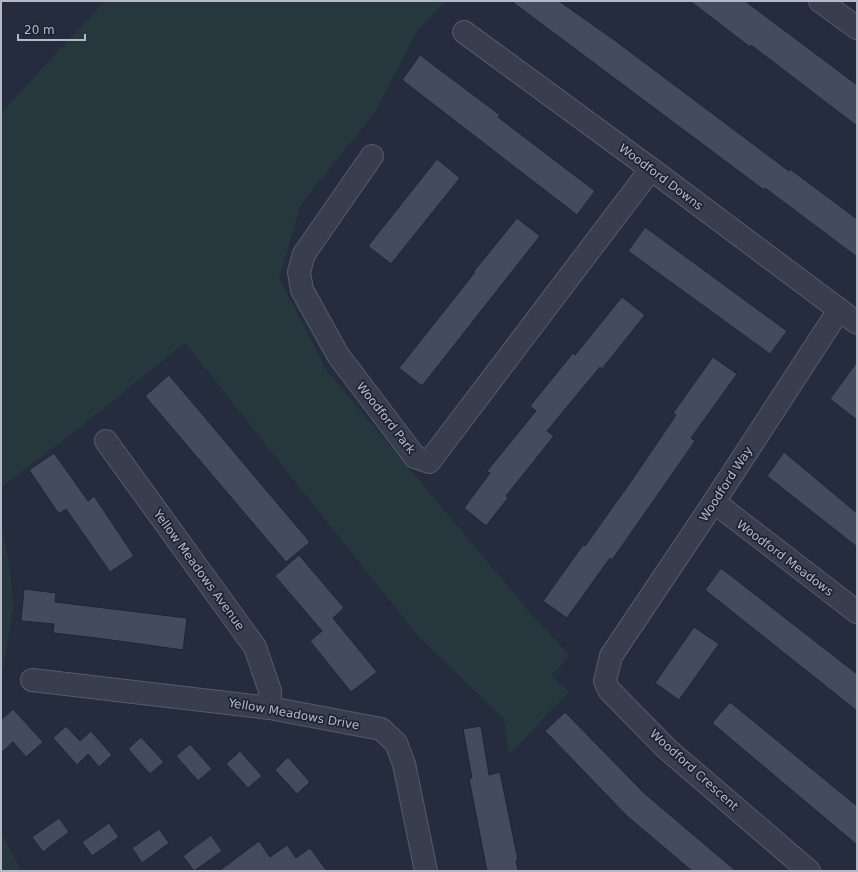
<svg xmlns="http://www.w3.org/2000/svg" width="858" height="872" viewBox="0 0 858 872" font-family="'DejaVu Sans',sans-serif">
	<style>
		.green { fill: #26383e }
		.building { fill: #444b5f; stroke: #1f2534 }
		.lines { fill: none; stroke-linecap: round; stroke-linejoin: round }
		.minor-casing { stroke: #565c6b; stroke-width: 24 }
		.minor { stroke: #383e4d; stroke-width: 22 }
		.labels { text-anchor: middle; dominant-baseline: central; stroke-width: 3.5; stroke-linejoin: round; paint-order: stroke }
		.street-label { font-size: 12px; fill: #b4b9c8; stroke: #1d2332 }
	</style>
	<rect width="100%" height="100%" fill="#242c3d"/>
	<g class="green">
		<polygon points="105,1 446,1 417,31 375,112 301,204 279,278 327,371 533,616 569,655 563,663 551,675 569,692 509,755 504,719 418,636 185,343 83,425 1,487 1,113"/>
		<polygon points="1,524 10,568 13,609 1,683"/>
		<polygon points="1,833 22,871 1,871"/>
	</g>
	<g class="building">
		<polygon points="511,1 559,1 613,39 789,171 790,169 857,219 857,257 765,188 764,190"/>
		<polygon points="690,1 745,1 836,69 857,85 857,126 751,45 750,47"/>
		<polygon points="420,55 500,115 498,117 595,191 577,215 402,80"/>
		<polygon points="437,159 460,178 391,264 368,246"/>
		<polygon points="517,218 540,236 422,386 399,368 475,272 474,271"/>
		<polygon points="645,227 787,331 770,354 628,251"/>
		<polygon points="622,297 645,315 602,369 600,367 547,431 554,436 506,496 508,498 486,526 464,508 490,473 487,471 536,411 530,406 573,353 575,355"/>
		<polygon points="713,357 737,374 691,438 695,441 652,503 612,560 610,558 567,618 543,601 583,545 585,546 632,480 676,415 673,413"/>
		<polygon points="857,362 857,420 830,399"/>
		<polygon points="169,375 310,542 286,562 145,396"/>
		<polygon points="784,452 857,513 857,547 767,476"/>
		<polygon points="54,453 88,501 94,496 134,556 110,572 66,509 59,514 29,470"/>
		<polygon points="299,555 344,608 333,618 377,672 351,692 310,641 322,631 275,576"/>
		<polygon points="721,568 857,674 857,711 705,590"/>
		<polygon points="24,589 56,593 55,602 187,618 183,650 97,638 53,633 54,624 21,621"/>
		<polygon points="694,627 719,644 679,700 655,683"/>
		<polygon points="730,702 857,806 857,845 712,723"/>
		<polygon points="13,709 43,742 26,757 13,742 1,753 1,720"/>
		<polygon points="565,712 644,793 736,871 692,871 627,816 545,731"/>
		<polygon points="66,726 80,741 91,731 112,755 99,767 88,754 77,765 53,738"/>
		<polygon points="481,726 489,775 500,772 518,860 516,860 518,871 487,871 469,779 472,778 463,729"/>
		<polygon points="141,737 164,762 150,774 128,749"/>
		<polygon points="190,744 212,769 198,781 176,756"/>
		<polygon points="240,751 262,776 248,788 226,764"/>
		<polygon points="288,757 310,782 297,794 275,770"/>
		<polygon points="59,818 69,832 43,852 32,837"/>
		<polygon points="109,823 119,837 92,856 82,842"/>
		<polygon points="159,829 169,843 142,863 132,848"/>
		<polygon points="211,835 222,851 194,871 183,856"/>
		<polygon points="259,841 270,857 287,845 296,858 310,848 327,871 219,871"/>
	</g>
	<g class="lines">
		<defs>
			<g id="minor">
				<polyline points="820,1 857,28"/>
				<polyline points="464,32 651,169 857,323"/>
				<polyline points="372,156 304,254 299,272 302,290 338,355 415,457 429,462 651,169"/>
				<polyline points="106,441 255,647 270,691 270,708"/>
				<polyline points="714,502 857,612"/>
				<polyline points="32,680 270,708 381,729 396,743 404,764 426,871"/>
				<polyline points="809,871 667,749 609,690 605,681 611,656 714,502 839,310"/>
			</g>
		</defs>
		<use href="#minor" class="minor-casing"/>
		<use href="#minor" class="minor"/>
	</g>
	<g class="labels">
		<g class="street-label">
			<text transform="translate(661 177) rotate(37)">Woodford Downs</text>
			<text transform="translate(386 418) rotate(52)">Woodford Park</text>
			<text transform="translate(726 484) rotate(-57)">Woodford Way</text>
			<text transform="translate(785 558) rotate(37)">Woodford Meadows</text>
			<text transform="translate(199 570) rotate(54)">Yellow Meadows Avenue</text>
			<text transform="translate(294 714) rotate(10)">Yellow Meadows Drive</text>
			<text transform="translate(694 770) rotate(42)">Woodford Crescent</text>
		</g>
	</g>
	<rect width="858" height="872" fill="none" stroke="#b4b9c8" stroke-width="4"/>
	<path d="M18 34v6h67v-6" fill="none" stroke="#b4b9c8" stroke-width="2"/>
	<text x="24" y="34" font-size="12" fill="#b4b9c8" stroke="#1d2332" stroke-width="3" paint-order="stroke">20 m</text>
</svg>
